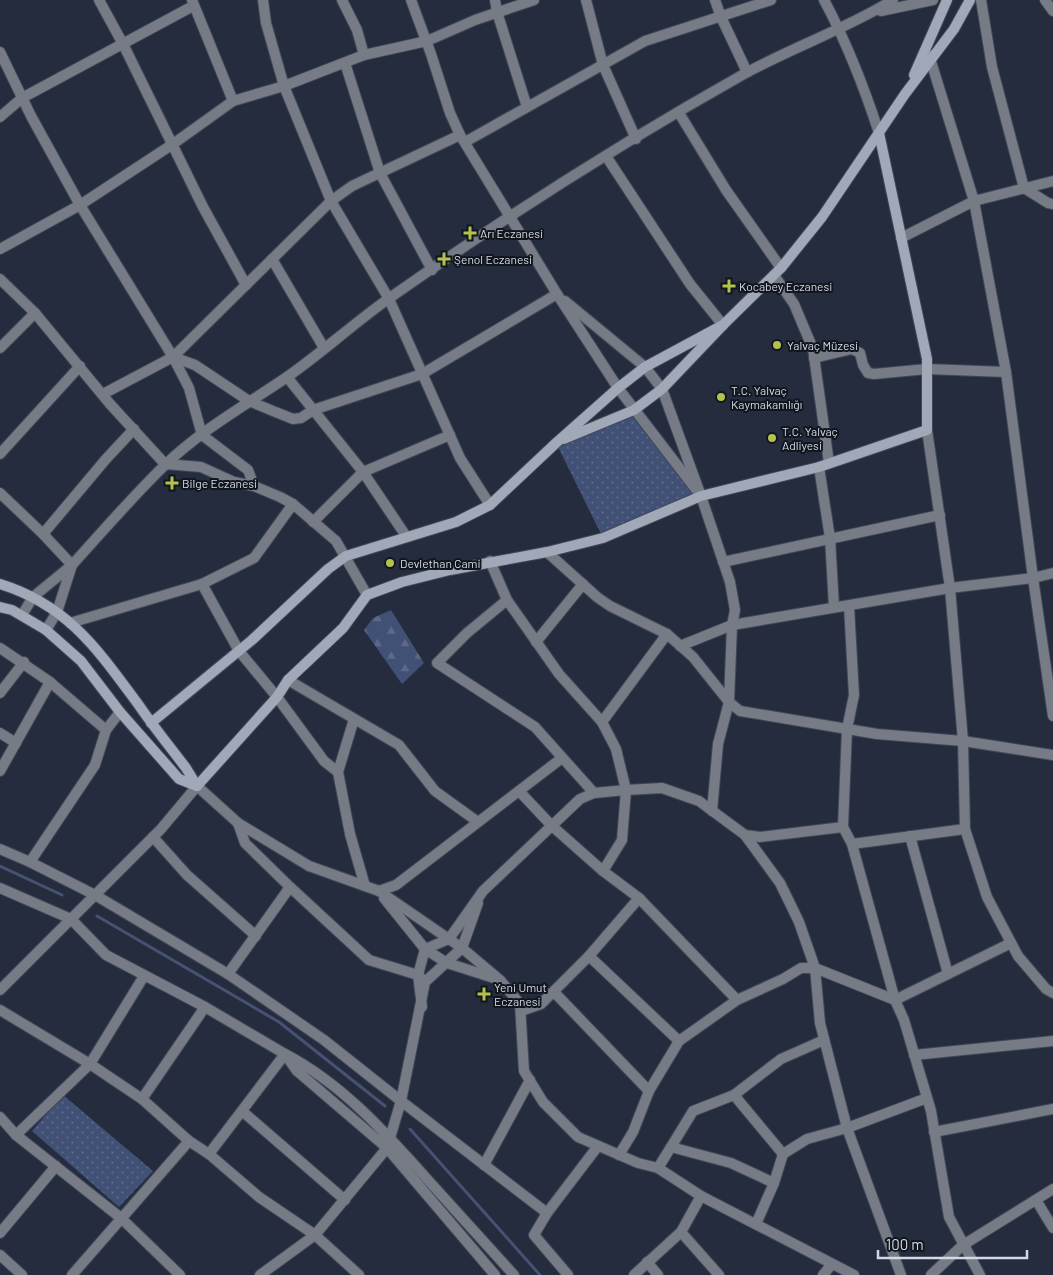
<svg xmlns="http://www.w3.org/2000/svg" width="1053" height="1275" viewBox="0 0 1053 1275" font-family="Barlow,sans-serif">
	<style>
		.grass { fill: url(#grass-dots) }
		.forest { fill: url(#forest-firs) }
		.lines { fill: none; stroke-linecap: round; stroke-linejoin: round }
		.stream { stroke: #475272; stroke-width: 3 }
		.minor-casing { stroke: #404859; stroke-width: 12 }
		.tertiary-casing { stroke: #404859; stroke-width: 12 }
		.secondary-casing { stroke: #404859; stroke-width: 12 }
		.minor { stroke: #777b85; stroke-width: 10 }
		.tertiary { stroke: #777b85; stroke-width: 10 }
		.secondary { stroke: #a1a8b7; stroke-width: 10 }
		.poi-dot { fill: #b3c24b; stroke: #11151d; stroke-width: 2 }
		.labels { text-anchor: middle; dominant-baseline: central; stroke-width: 4; stroke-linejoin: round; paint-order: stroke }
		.poi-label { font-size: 12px; fill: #d4dae5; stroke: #11151d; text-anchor: start }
	</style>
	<defs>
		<pattern id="grass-dots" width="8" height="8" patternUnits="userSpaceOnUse" patternTransform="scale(1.25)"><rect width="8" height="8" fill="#415075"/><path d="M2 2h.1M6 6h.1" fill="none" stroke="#5c6988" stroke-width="1.8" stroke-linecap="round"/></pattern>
		<pattern id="forest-firs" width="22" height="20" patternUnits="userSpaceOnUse" patternTransform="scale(1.25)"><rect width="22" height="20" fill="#415075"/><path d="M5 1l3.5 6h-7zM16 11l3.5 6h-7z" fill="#5c6988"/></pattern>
	</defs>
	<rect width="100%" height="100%" fill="#242c3e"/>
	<g class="grass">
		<polygon points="634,410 701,496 603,538 556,443"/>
		<polygon points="63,1095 153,1171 119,1207 32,1131"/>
	</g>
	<polygon class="forest" points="391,610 424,663 402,684 364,630 373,618"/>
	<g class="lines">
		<g class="stream">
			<polyline points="0,866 62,895"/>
			<polyline points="97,916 279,1022 385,1106"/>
			<polyline points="410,1129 540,1275"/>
		</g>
		<defs>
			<g id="minor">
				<polyline points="99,0 123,44 203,207 246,285"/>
				<polyline points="192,0 233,101"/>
				<polyline points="263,0 266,23 284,86 331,201 389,299 460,458 490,505"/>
				<polyline points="342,0 357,30 364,55"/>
				<polyline points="411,0 431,54 450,113 460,135 557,294 618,388 701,496"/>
				<polyline points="495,0 497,12 527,107"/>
				<polyline points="586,0 603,65 636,139"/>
				<polyline points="715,0 721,17 747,72"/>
				<path d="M824,0C847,43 864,87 879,133"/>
				<polyline points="981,0 992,67 1024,188 1048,203 1053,204"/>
				<polyline points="1045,0 1053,11"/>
				<polyline points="929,55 974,201 1006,372 1033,578 1053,716"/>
				<polyline points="345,63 380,173 432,270"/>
				<polyline points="679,113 726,190 781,268"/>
				<polyline points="0,117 22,98 193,6"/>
				<polyline points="465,142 645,41 771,0"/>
				<polyline points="606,156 690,284 723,325"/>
				<polyline points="901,238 974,201 1053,181"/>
				<polyline points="0,249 80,205 173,144 233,101 284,86 364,55 427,41 475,20 534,0"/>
				<polyline points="272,259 324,348"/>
				<polyline points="774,275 794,304 813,349 829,463"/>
				<polyline points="565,301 645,367 662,389 701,496 730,582 735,610 732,625 729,702 718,744 712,811"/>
				<polyline points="0,348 35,313"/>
				<polyline points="173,357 195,365 249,401 273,411 293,419 301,418 313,410 422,374 557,294"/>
				<polyline points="814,358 852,349 860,353 863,365 868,373 874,374 927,369 1006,372"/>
				<polyline points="287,377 363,472 406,536"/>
				<polyline points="103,394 173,357 331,201 352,186 460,135"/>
				<polyline points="927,430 950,588 963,741 965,829 987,897 1018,956 1046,989 1053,993"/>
				<polyline points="202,435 248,470 254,486"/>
				<polyline points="0,454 80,366"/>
				<polyline points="819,467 830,538 834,607"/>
				<polyline points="0,493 43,534 72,565"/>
				<polyline points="313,522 363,472 450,435"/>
				<polyline points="43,534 106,459 134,429"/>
				<polyline points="490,561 507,600 559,674 602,722 616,749 626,790 622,840 603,871"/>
				<polyline points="723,562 940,515"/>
				<polyline points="202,584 239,651 277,697 324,761 338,772"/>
				<polyline points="507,600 467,633 437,663 535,727 594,793"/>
				<polyline points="849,606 854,695 847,729 843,827 852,844 895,1000 904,1020 931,1111 949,1217 980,1275"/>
				<polyline points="70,623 202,584 254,558 293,504"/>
				<polyline points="536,642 583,584"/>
				<polyline points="680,646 732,625 950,588 1033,578 1053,573"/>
				<polyline points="0,648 50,682 106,730"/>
				<polyline points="288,680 399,745 435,791 478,822"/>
				<polyline points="0,693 24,662"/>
				<polyline points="354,719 338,772 350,834 365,886"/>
				<polyline points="602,722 667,634"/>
				<polyline points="0,733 16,743"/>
				<polyline points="0,771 50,682"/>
				<polyline points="519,791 552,826 603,871 639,898 737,1000"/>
				<polyline points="238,823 245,843 290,887 369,960 418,975 421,978"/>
				<polyline points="745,835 760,837 843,827"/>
				<polyline points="910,836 948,974"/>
				<polyline points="153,837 187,875 256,936"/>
				<polyline points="852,844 965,829"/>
				<polyline points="0,849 30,862 95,895 228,974 324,1040 401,1101 547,1213"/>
				<polyline points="30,862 95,765 106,730 120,712"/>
				<polyline points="0,888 71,919 106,955 205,1007 285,1054 297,1071 387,1148 495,1275"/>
				<polyline points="379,891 396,885 562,758"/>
				<polyline points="589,956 679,1041"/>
				<polyline points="228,974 290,887"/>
				<polyline points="0,990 161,829 197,786"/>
				<polyline points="554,992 649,1091"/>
				<polyline points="422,1007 418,975 425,949 449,939 483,891 580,799 594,793 626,790 662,788 699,801 745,835 780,883 799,922 815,968 820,1023 847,1128 901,1275"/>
				<polyline points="0,1010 90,1064 142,1099 189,1141 209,1154 259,1197 315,1235 359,1275"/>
				<polyline points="521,1011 541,1004 589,956 639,898"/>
				<polyline points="914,1055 1053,1041"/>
				<polyline points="734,1095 783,1154"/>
				<polyline points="142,1099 205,1007"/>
				<polyline points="242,1111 345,1200"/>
				<polyline points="0,1117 16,1135 121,1218 180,1275"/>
				<polyline points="934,1132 1053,1109"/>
				<polyline points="16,1135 90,1064 144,976"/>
				<polyline points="671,1147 693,1111 734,1095 781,1059 824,1040"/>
				<path d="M209,1154L285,1054C341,1083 385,1132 427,1179C456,1211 485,1243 514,1275"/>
				<polyline points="619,1155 633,1132 649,1091 679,1041 737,1000 783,979 801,968 815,968 895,1000 1011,943"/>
				<polyline points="484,1165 530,1080"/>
				<polyline points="658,1168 671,1147 731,1163 774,1183"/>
				<polyline points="1036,1200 1053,1228"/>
				<polyline points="756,1224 774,1183 783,1154 807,1139 847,1128 927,1098"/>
				<polyline points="681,1232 719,1275"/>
				<polyline points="0,1233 56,1166"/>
				<polyline points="0,1255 22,1275"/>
				<polyline points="647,1262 658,1275"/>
				<polyline points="72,1275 189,1141"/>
				<polyline points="260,1275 315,1235 387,1148 401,1101 425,982 462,948 478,903"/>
				<polyline points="568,1275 534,1235 547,1213 598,1146"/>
				<polyline points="634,1275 681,1232 701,1196"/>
				<polyline points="823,1275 832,1264"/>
				<polyline points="931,1275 963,1245 1053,1189"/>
			</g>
			<g id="tertiary">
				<polyline points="881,11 933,0"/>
				<polyline points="0,52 31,116 80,205 173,357 189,388 202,435"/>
				<polyline points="0,279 35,313 110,404 165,464 201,467 234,482 254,486 280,497 293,504 336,541 367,595"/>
				<polyline points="547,552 597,597 610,606 667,634 693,657 729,702 740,711 877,734 963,741 1053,755"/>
				<path d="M72,565C102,532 132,497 165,465C201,430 246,405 287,377C323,352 355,322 391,297C505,217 623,142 744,74C793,47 846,29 893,0"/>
				<polyline points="22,615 33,597 72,565 57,612 46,630"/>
				<polyline points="197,786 238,823 309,866 379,891 462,948 500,980 520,1004 524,1071 543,1102 578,1137 638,1163 658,1168 701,1196 854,1275"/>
				<polyline points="384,898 425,949 447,963 494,978"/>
			</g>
			<g id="secondary">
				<polyline points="914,75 947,0"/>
				<polyline points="564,439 634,410 662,389 723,325 781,268 822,217 905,94 954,29 970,0"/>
				<path d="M0,584C68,605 98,650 138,704C153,726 170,747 186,768L197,786"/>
				<polyline points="0,607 12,610 46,630 81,661 120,712 179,779 197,786"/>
				<polyline points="151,723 252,640 328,569 346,556 456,522 490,505 556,443 618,388 645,367 723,325"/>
				<polyline points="197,786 277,697 288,680 343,628 367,595 402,582 450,570 547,552 603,538 701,496 819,467 927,430 927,359 879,133"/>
			</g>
		</defs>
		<use href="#minor" class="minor-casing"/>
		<use href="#tertiary" class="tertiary-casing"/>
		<use href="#secondary" class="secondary-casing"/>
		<use href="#minor" class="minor"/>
		<use href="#tertiary" class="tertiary"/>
		<use href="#secondary" class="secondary"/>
	</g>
	<g class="poi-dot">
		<path d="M467.5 225.5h5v5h5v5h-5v5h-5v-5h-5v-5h5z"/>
		<path d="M441.5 251.5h5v5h5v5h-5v5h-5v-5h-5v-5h5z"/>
		<path d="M726.5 278.5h5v5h5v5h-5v5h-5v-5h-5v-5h5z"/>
		<circle cx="777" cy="345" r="5"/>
		<circle cx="721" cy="397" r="5"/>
		<circle cx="772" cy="438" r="5"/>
		<path d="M169.5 475.5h5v5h5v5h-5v5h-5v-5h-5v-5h5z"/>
		<circle cx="390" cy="563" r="5"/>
		<path d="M481.5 986.5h5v5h5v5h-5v5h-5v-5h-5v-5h5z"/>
	</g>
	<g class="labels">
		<g class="poi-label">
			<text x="480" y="233">Arı Eczanesi</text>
			<text x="454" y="259">Şenol Eczanesi</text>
			<text x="739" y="286">Kocabey Eczanesi</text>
			<text x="787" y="345">Yalvaç Müzesi</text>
			<text x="731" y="390">T.C. Yalvaç<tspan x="731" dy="14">Kaymakamlığı</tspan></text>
			<text x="782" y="431">T.C. Yalvaç<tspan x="782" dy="14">Adliyesi</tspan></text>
			<text x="182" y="483">Bilge Eczanesi</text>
			<text x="400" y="563">Devlethan Cami</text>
			<text x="494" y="987">Yeni Umut<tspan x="494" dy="14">Eczanesi</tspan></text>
		</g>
	</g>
	<path d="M878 1250v8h149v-8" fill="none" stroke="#d4dae5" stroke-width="2.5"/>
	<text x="886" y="1250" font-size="15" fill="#d4dae5" stroke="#11151d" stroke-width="4" paint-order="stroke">100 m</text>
</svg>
